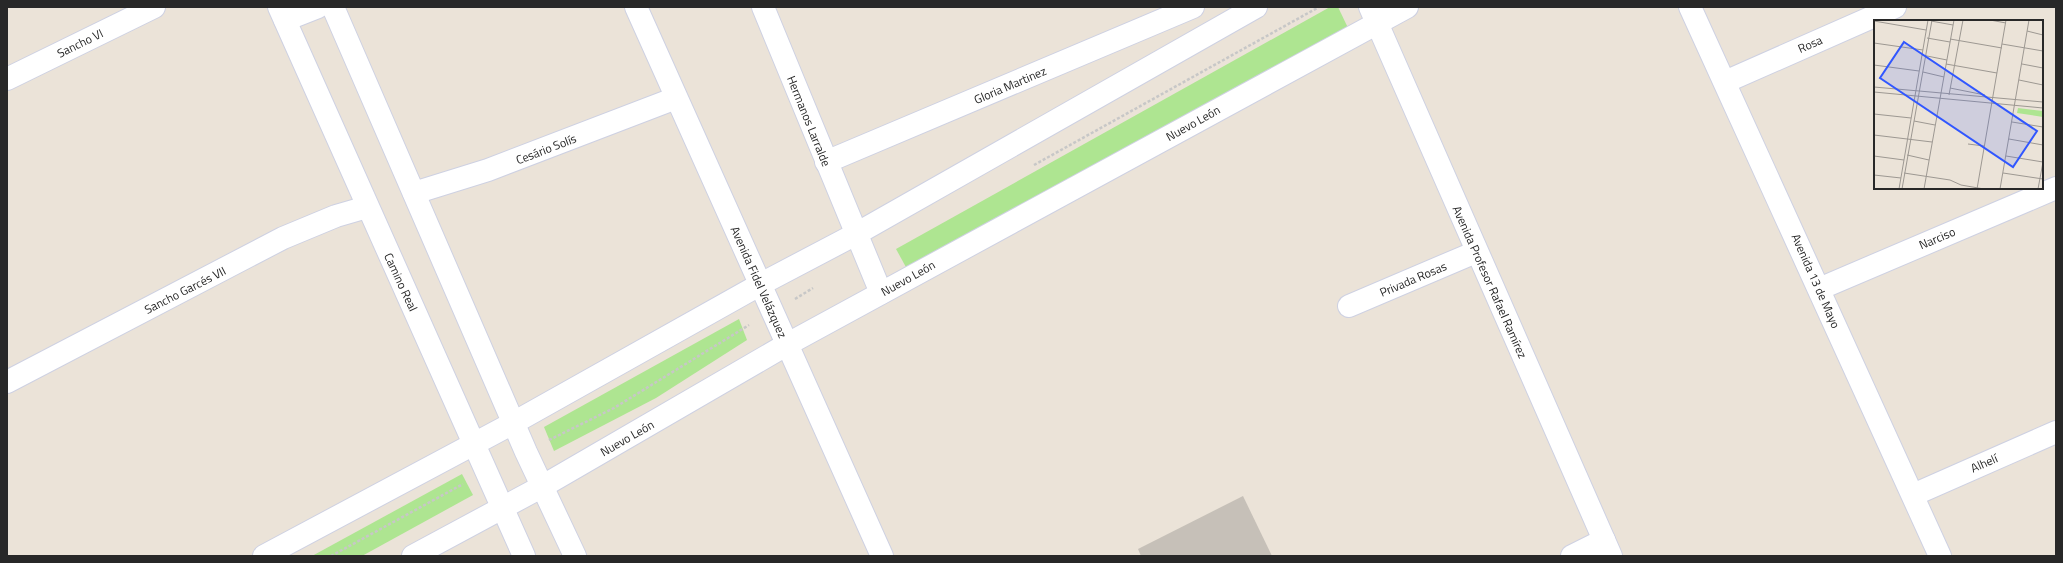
<svg xmlns="http://www.w3.org/2000/svg" width="2063" height="563" viewBox="0 0 2063 563" font-family="'Titillium Web',sans-serif">
	<style>
		.green { fill: #aee591 }
		.building { fill: #c6c0b8 }
		.lines { fill: none; stroke-linecap: round; stroke-linejoin: round }
		.minor-casing { stroke: #ced1e2; stroke-width: 24 }
		.path { stroke: #c7c7c7; stroke-width: 2.5; stroke-dasharray: 3 2; stroke-linecap: butt }
		.minor { stroke: #fff; stroke-width: 22 }
		.labels { text-anchor: middle; dominant-baseline: central; stroke-width: 3; stroke-linejoin: round; paint-order: stroke }
		.street-label { font-size: 12px; fill: #282828; stroke: #fff }
		.inset-road { fill: none; stroke: #9d9892; stroke-width: 1 }
		.view { fill: #3157ff; fill-opacity: 0.15; stroke: #3157ff; stroke-width: 2 }
		.inset-edge { fill: none; stroke: #282828; stroke-width: 2 }
	</style>
	<rect width="100%" height="100%" fill="#ebe3d8"/>
	<g class="green">
		<polygon points="1330,7 1338,7 1349,30 907,269 896,249"/>
		<polygon points="739,319 747,340 656,398 554,451 544,427"/>
		<polygon points="462,474 473,495 362,556 312,556"/>
	</g>
	<polygon class="building" points="1243,496 1272,556 1141,556 1138,549"/>
	<g class="lines">
		<defs>
			<g id="minor">
				<polyline points="279,7 524,556"/>
				<polyline points="333,7 526,452 575,556"/>
				<polyline points="636,7 882,556"/>
				<polyline points="763,7 881,293"/>
				<polyline points="1370,7 1611,556"/>
				<polyline points="1690,7 1940,556"/>
				<polyline points="285,20 318,7"/>
				<polyline points="7,79 154,7"/>
				<polyline points="1725,82 1895,7"/>
				<polyline points="826,162 1193,7"/>
				<polyline points="414,193 488,170 676,98"/>
				<polyline points="1819,289 2056,188"/>
				<polyline points="1349,306 1476,252"/>
				<polyline points="7,382 283,238 336,216 367,207"/>
				<polyline points="1913,495 2056,432"/>
				<polyline points="264,556 515,422 761,284 856,234 1256,7"/>
				<polyline points="413,556 543,486 786,345 1407,7"/>
				<polyline points="1572,556 1604,540"/>
			</g>
		</defs>
		<use href="#minor" class="minor-casing"/>
		<g class="path">
			<polyline points="1034,165 1319,7"/>
			<polyline points="795,299 813,288"/>
			<polyline points="549,440 614,408 749,325"/>
			<polyline points="331,556 463,484"/>
		</g>
		<use href="#minor" class="minor"/>
	</g>
	<g class="labels">
		<g class="street-label">
			<text transform="translate(80 43) rotate(-26)">Sancho VI</text>
			<text transform="translate(1810 44) rotate(-24)">Rosa</text>
			<text transform="translate(1010 85) rotate(-23)">Gloria Martinez</text>
			<text transform="translate(809 121) rotate(68)">Hermanos Larralde</text>
			<text transform="translate(1193 123) rotate(-29)">Nuevo León</text>
			<text transform="translate(546 149) rotate(-21)">Cesário Solís</text>
			<text transform="translate(1937 238) rotate(-23)">Narciso</text>
			<text transform="translate(908 278) rotate(-29)">Nuevo León</text>
			<text transform="translate(1413 279) rotate(-23)">Privada Rosas</text>
			<text transform="translate(1816 281) rotate(66)">Avenida 13 de Mayo</text>
			<text transform="translate(401 282) rotate(65)">Camino Real</text>
			<text transform="translate(759 282) rotate(66)">Avenida Fidel Velázquez</text>
			<text transform="translate(1490 282) rotate(66)">Avenida Profesor Rafael Ramírez</text>
			<text transform="translate(185 290) rotate(-27)">Sancho Garcés VII</text>
			<text transform="translate(627 438) rotate(-30)">Nuevo León</text>
			<text transform="translate(1984 463) rotate(-24)">Alhelí</text>
		</g>
	</g>
	<g transform="translate(1874 20)">
		<rect width="169" height="169" fill="#ebe3d8"/>
		<path d="M144,88L169,91V97L143,93Z" fill="#aee591"/>
		<path class="inset-road" d="M116,0L132,3M0,1L52,10M57,1L79,5M153,11L169,15M53,18L76,22M76,19L128,28M0,23L49,30M128,24L169,31M48,35L73,40M72,44L123,53M148,44L169,48M0,45L45,51M49,52L70,57M145,60L169,65M0,67L169,82M76,68L111,75M0,72L169,88M75,75L89,0M0,94L37,98M40,101L61,105M138,102L169,107M0,115L58,122M135,119L169,125M94,124L110,126M33,135L55,140M0,136L30,140M132,136L169,142M30,153L76,160L87,165L110,169M129,153L169,159M0,155L27,158M25,169L54,0M28,169L58,0M50,169L80,0M103,169L132,0M126,169L155,0M164,169L169,142"/>
		<path class="view" d="M30,22L163,111L139,147L6,58Z"/>
		<rect width="169" height="169" class="inset-edge"/>
	</g>
	<rect width="2063" height="563" fill="none" stroke="#282828" stroke-width="16"/>
</svg>
